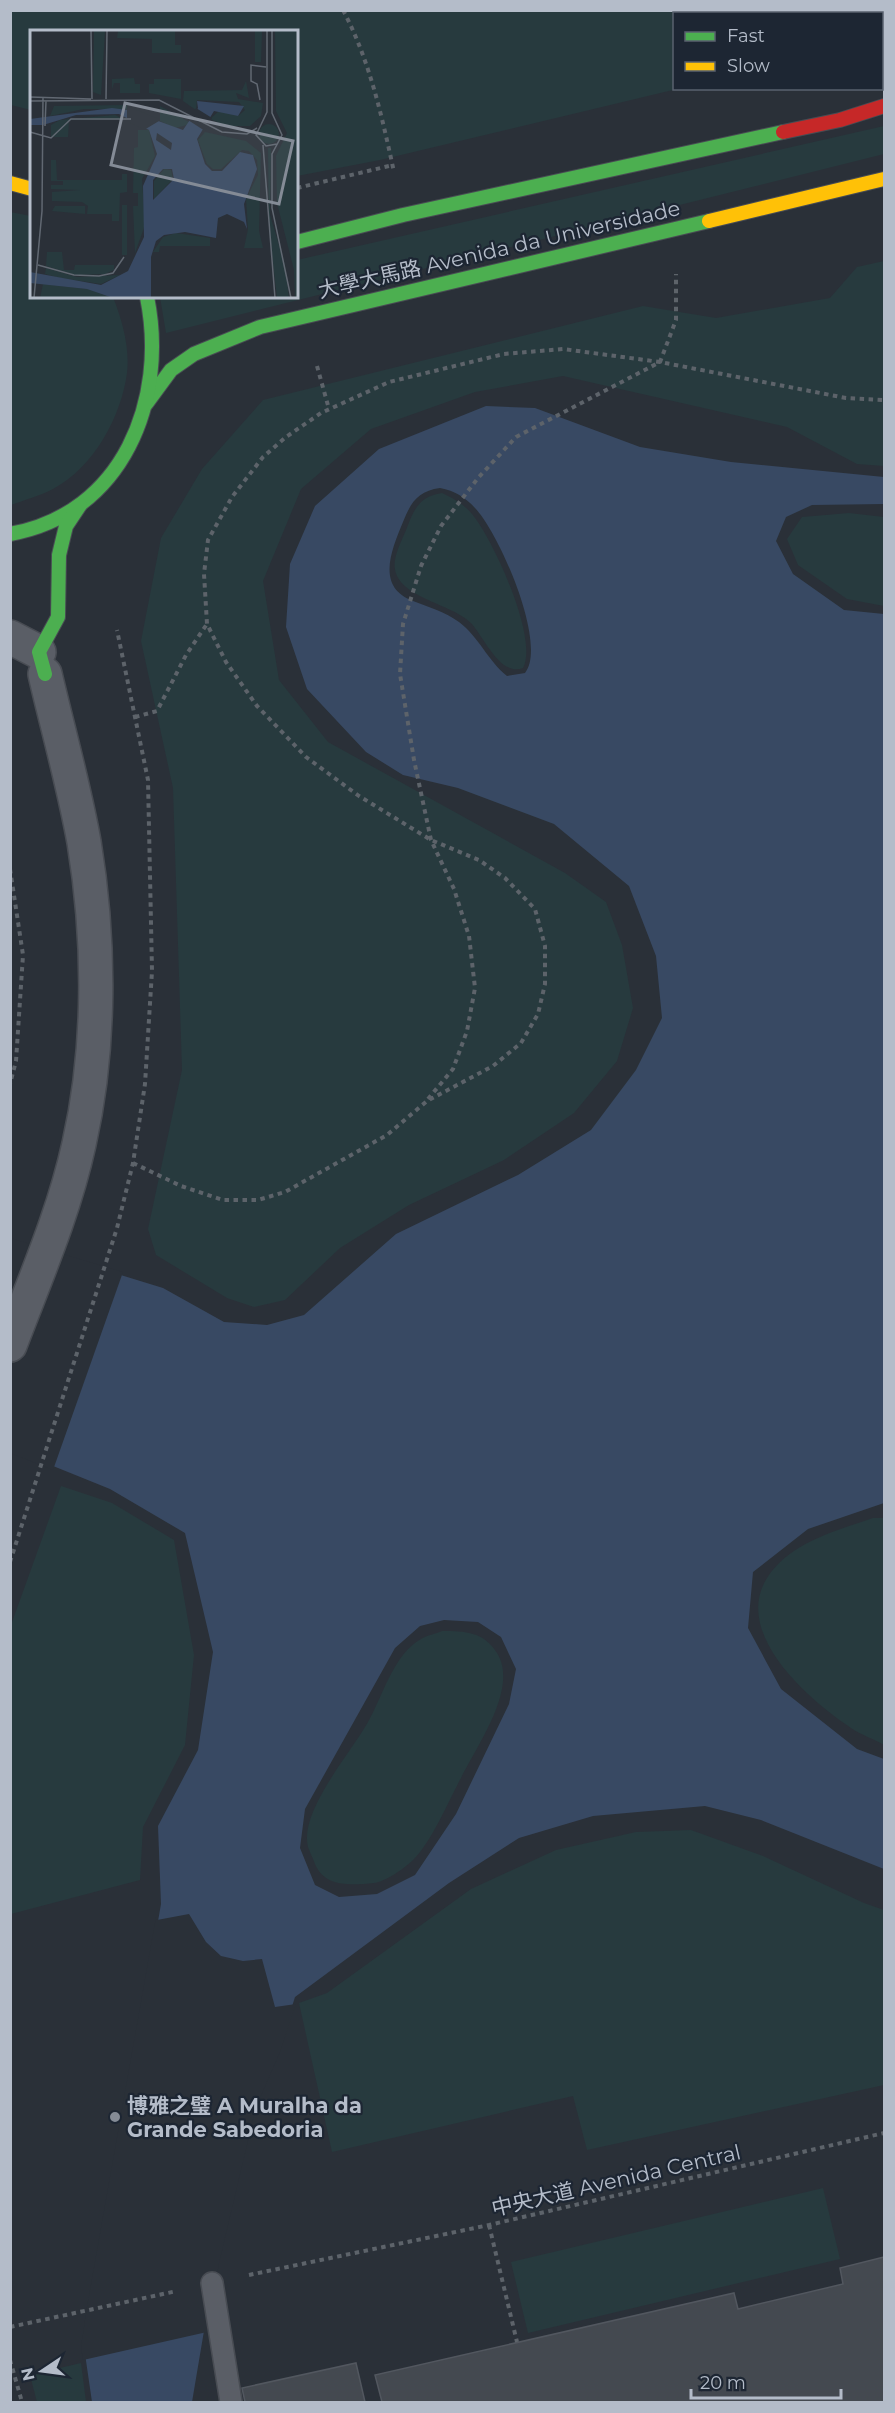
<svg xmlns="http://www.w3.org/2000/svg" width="895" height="2413" viewBox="0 0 895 2413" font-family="Montserrat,'Noto Sans SC',sans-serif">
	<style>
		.green { fill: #273a3e }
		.water { fill: #384963; fill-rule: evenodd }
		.pier { fill: #2a3038 }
		.building { fill: #444950; stroke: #52575f; stroke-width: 1.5 }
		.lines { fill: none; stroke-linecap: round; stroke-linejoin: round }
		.lane-casing { stroke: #484c53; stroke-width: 24 }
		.street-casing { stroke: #484c53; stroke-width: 36 }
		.fast-casing { stroke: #484c53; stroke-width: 16 }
		.slow-casing { stroke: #484c53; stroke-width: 16 }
		.jam-casing { stroke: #484c53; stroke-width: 16 }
		.path { stroke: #5d636a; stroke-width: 4; stroke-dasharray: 4.5 4.5; stroke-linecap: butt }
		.lane { stroke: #5a5e66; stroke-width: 21 }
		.street { stroke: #5a5e66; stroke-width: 33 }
		.fast { stroke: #4caf50; stroke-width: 14 }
		.slow { stroke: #ffc107; stroke-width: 14 }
		.jam { stroke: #c62828; stroke-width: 14 }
		.poi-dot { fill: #848b96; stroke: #1d2633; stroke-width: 2 }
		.labels { text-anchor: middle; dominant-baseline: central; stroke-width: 4.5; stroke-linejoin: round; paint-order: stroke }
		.street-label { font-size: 21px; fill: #b4bcc9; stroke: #1d2633 }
		.poi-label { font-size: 21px; font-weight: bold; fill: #b4bcc9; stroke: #1d2633; text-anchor: start }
		.inset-road { fill: none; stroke: #616872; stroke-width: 1.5 }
		.view { fill: #848b96; fill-opacity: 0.15; stroke: #848b96; stroke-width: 3 }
		.inset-edge { fill: none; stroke: #b4bcc9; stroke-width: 3 }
	</style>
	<rect width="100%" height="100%" fill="#2a3038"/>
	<g class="green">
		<polygon points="11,10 884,10 884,39 882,39 882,14 674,14 674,88 677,89 380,160 297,176 297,32 32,32 31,110 11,105"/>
		<polygon points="884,126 884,154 166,333 160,297 297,297 297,260"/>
		<path d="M10,212L31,216L32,297H113C122,320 130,347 127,373C121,417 94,467 53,489C40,496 24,500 11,505Z"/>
		<polygon points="884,261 884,466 857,464 787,427 563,376 475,392 371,429 301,489 263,581 279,680 328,742 565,873 606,902 622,945 633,1008 617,1061 574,1113 504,1160 409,1205 340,1248 285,1300 254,1307 227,1298 156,1255 148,1229 182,1070 173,788 141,641 161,538 202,469 263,400 643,306 716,318 830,298 857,267"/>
		<path d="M442,493C453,498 465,505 472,514C493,539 539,639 523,668C500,677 484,637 471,623C451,602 389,597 395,560C397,548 404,536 408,525C415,506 422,496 442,493Z"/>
		<polygon points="849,513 884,517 884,606 847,599 798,565 787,539 802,517"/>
		<polygon points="61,1486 112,1503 174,1540 194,1655 185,1745 143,1827 140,1880 11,1914 11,1625"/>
		<path d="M873,1518H884V1745C874,1739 861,1735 851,1728C810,1701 732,1634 767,1578C790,1542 836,1531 873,1518Z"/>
		<path d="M442,1631C466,1631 484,1632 497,1653C519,1688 477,1745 461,1778C449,1800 431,1843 413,1860C405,1868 385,1882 374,1883C352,1885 325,1888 315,1864C313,1858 310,1853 308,1847C299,1811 351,1753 368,1722C383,1696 393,1655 421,1639C427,1635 436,1634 442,1631Z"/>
		<polygon points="691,1830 763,1856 864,1903 884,1910 884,2085 587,2150 573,2096 332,2152 299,2003 327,1993 471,1889 556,1850 636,1832"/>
		<polygon points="823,2188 840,2259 528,2333 511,2262"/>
		<polygon points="81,2363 86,2402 37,2402 30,2375"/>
	</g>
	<path class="water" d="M486,406L535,408L640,447L731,462L884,477V504L812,505L786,517L776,541L793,574L844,610L884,614V1503L808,1529L753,1572L748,1628L781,1689L857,1749L884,1759V1869L761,1820L705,1806L593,1816L519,1838L449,1883L295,1997L278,2051L253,2106L206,2319L192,2402H92L84,2347L161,1904L158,1826L198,1750L213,1652L185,1533L110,1489L11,1449L10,1241L163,1288L224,1322L267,1325L304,1315L396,1234L518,1175L591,1130L636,1070L662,1018L656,956L629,886L554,824L458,788L403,775L366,752L307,689L286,627L290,564L315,506L379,449ZM440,488C455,491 465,497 475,508C499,533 548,644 525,673L507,676C488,661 479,637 459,622C445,612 429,607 413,601C375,587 392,549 403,522C411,502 418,491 440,488ZM444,1620L478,1622L501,1637L516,1669L509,1704L456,1814L415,1875L377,1894L339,1897L315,1885L300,1848L305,1809L395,1648L420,1626Z"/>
	<g class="pier">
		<polygon points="10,1238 123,1272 53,1470 10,1453"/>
		<polygon points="189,1914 206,1942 221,1956 243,1961 262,1959 275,2007 296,2004 280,2052 256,2107 219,2263 207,2332 83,2360 81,2347 87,2307 156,1917 157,1920"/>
	</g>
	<g class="building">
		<polygon points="884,2257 884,2402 382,2402 375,2375 734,2293 738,2309 843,2284 840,2268"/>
		<polygon points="356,2363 365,2402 245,2402 242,2388"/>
	</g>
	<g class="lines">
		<defs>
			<polyline id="lane" points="212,2283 231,2402"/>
			<g id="street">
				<polyline points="10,637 39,652"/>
				<path d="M10,1345C35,1279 64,1213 79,1144C101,1047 100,939 84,842C74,786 58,730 45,674"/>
			</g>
			<g id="fast">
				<polyline points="297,242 403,215 783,132"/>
				<polyline points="146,404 171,370 194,354 260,327 709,221"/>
				<path d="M10,534C123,514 168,400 147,297"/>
				<polyline points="45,674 39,652 58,617 59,555 66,526 80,505"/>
			</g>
			<g id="slow">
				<polyline points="10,183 32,189"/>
				<polyline points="709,221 884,179"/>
			</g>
			<polyline id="jam" points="783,132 840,120 884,106"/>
		</defs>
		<use href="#lane" class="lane-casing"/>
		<use href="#street" class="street-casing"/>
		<use href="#fast" class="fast-casing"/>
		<use href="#slow" class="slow-casing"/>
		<use href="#jam" class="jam-casing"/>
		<g class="path">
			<path d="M343,10C370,61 382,117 394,172"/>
			<polyline points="297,188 393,165"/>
			<polyline points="317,366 329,409"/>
			<polyline points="135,717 157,711 186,655 207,624"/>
			<polyline points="10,869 23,955 16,1061 10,1084"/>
			<polyline points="428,1099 453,1069 467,1031 475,988 469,936 454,889 431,840 414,760 400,674 403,624 421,566 441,526 478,478 516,437 660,362 676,320 676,274"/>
			<polyline points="133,1163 181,1186 223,1200 258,1200 285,1192 387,1135 427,1101 493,1066 521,1043 538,1014 545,984 545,946 535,909 505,878 479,860 431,840 359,796 306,757 257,706 226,662 207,624 204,574 208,540 232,497 263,457 286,437 321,413 389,382 504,354 563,349 660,362 846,398 884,400"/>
			<polyline points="10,1562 117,1228 133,1163 145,1084 152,971 148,780 117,630"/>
			<polyline points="489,2225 517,2342"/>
			<polyline points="249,2275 489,2225 884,2133"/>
			<polyline points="10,2327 177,2291"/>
			<polyline points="10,2360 22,2402"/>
		</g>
		<use href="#lane" class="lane"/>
		<use href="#street" class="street"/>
		<use href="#fast" class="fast"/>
		<use href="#slow" class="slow"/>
		<use href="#jam" class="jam"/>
	</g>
	<circle class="poi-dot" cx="115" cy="2117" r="6"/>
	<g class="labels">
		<g class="street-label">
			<text transform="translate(499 249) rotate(-13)">大學大馬路 Avenida da Universidade</text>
			<text transform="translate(616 2180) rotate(-13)">中央大道 Avenida Central</text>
		</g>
		<g class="poi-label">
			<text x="127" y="2105">博雅之璧 A Muralha da<tspan x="127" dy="24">Grande Sabedoria</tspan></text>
		</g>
	</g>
	<g transform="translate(30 30)">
		<rect width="268" height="268" fill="#2a3038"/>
		<path d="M64,1H75L71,65L63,62ZM88,1H145V15H151V23H122V9L87,8ZM225,1H232L231,32H225ZM245,1H268V268H265L264,240L247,173L246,126L257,103L246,81ZM104,48L105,54H110V63H90V53H84L82,59V49ZM124,49H151V69L119,63V54H124ZM216,51L219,68L206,63L208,69L233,73L231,86L220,96H197L180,89L189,81L208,86L215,80L209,72L167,70L166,80L153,71L154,61L212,60ZM97,75V79H54L20,86L24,76ZM130,76L159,92L157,95L145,98L130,91ZM85,85L93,89L39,90L38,107H21V95L30,90ZM229 104a10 10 0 1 1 20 0a10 10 0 1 1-20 0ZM108,100H119L125,126L112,149L115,195L105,223L103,176H108V163H103L104,118L108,117ZM175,102L216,111L231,123L229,201L233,218H214L218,199L216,169L228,145L227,130L219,121L212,120L191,139H183L177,134L168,110ZM238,118H241L240,185L255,235L259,268H247L239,198ZM21,130H26L27,150H92V144H97V162L90,163L89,191H82V184H57L58,176L52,172L22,171V162L50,160L21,159V155H33V151H21ZM134,139L141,140L143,149L124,169V151ZM92,175H97V225H92ZM25,176H55V184L22,181ZM146,203L180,208V216H130L129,222H123L133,207ZM17,222H32L34,240H44L45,235H84V240L75,244L45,245L16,236ZM16,238L47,247L90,245L71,254L30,248L15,244ZM13,254L58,259L82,268H10Z" fill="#273a3e"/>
		<path d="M167,71L214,76L208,86L184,81L167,109L175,134L182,141H192L210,122L223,125L227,139L214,174L217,199L214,192L197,184L188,188L186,208L155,202L134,205L126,211L121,227V268H83L57,259L0,253V242L71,255L98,241L114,207L113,156L127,124L119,100L89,84L46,85L13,95H0V89L82,78L98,80L153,100L168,78ZM127,103L142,113L141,120L126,110ZM133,139H142L144,149L123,170V150Z" fill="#384963" fill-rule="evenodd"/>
		<path d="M97,76L129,89V91L114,100L97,91ZM166,78L182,88L175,101L158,90Z" fill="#2a3038"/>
		<path class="inset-road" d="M61,1L62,69M237,1V82L226,105L236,116L247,114M242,1V83L252,105L242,124V178L261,268M0,67L61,69M76,69L77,1M230,70L227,54L221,51V35L236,37M0,71L129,70L192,102L217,104L227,98M15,96L16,71M0,102L21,108L41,89H101M233,115L245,268M8,235L44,245L69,246L83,243L94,227M4,268L12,181L13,67M25,268H67"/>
		<path class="view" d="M95,73L263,111L249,174L81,135Z"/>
		<rect width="268" height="268" class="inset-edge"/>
	</g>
	<rect width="895" height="2413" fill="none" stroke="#b4bcc9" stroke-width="24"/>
	<rect x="673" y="12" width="210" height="78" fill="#1d2633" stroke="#59626f" stroke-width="1.5"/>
	<rect x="685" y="32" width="30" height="9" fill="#4caf50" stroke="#59626f" stroke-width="1.5"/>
	<text x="727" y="42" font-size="18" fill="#b4bcc9">Fast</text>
	<rect x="685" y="62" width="30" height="9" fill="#ffc107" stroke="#59626f" stroke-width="1.5"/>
	<text x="727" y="72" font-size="18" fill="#b4bcc9">Slow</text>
	<g transform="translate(42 2371) rotate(257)" stroke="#1d2633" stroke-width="4.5" paint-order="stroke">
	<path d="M0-4.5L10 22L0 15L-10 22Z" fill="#b4bcc9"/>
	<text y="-9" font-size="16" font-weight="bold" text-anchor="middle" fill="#b4bcc9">N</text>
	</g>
	<path d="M691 2389v9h150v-9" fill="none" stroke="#b4bcc9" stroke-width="3"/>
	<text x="700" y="2389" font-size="18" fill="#b4bcc9" stroke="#1d2633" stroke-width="4.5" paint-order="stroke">20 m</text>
</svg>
